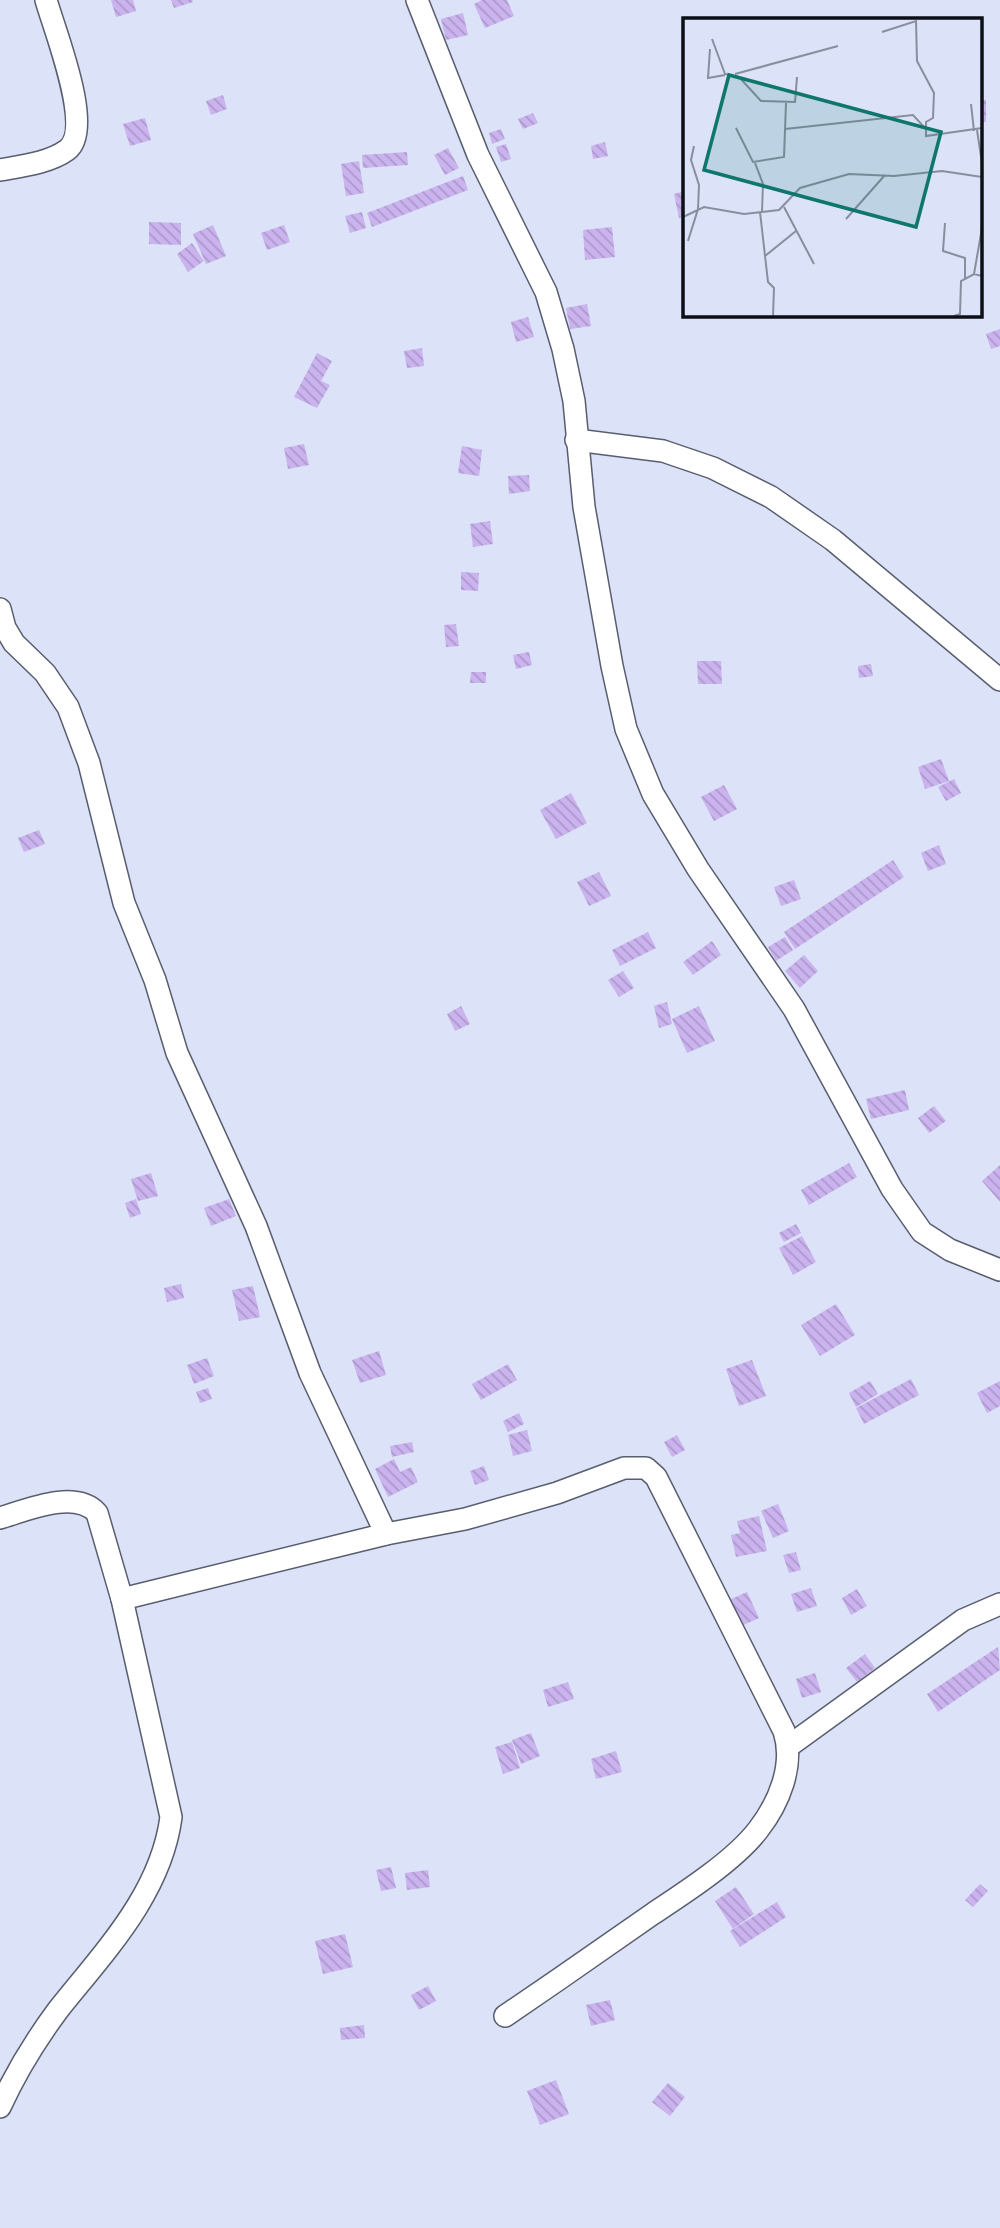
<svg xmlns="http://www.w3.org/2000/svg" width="1000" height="2228" viewBox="0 0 1000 2228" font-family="'Exo 2',sans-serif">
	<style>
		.building { fill: url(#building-back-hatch) }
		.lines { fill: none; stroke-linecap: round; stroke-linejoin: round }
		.minor-casing { stroke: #595e6f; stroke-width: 24 }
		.minor { stroke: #fff; stroke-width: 21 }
		.inset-road { fill: none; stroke: #898e9d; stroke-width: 2 }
		.view { fill: #0f766e; fill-opacity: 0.15; stroke: #0f766e; stroke-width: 3.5 }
		.inset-edge { fill: none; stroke: #0d0f16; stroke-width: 3.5 }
	</style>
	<defs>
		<pattern id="building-back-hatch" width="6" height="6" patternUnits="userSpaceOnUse" patternTransform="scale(1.75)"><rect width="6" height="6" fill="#cab3ee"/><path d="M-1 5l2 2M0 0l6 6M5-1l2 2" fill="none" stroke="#ac99cb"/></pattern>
	</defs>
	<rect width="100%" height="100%" fill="#dce2f7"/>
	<g class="building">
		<polygon points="111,0 133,0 136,11 116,17"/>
		<polygon points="171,0 192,0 193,2 174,8"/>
		<polygon points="482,0 507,0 514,16 485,28 474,4"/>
		<polygon points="463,13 468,35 446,40 441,19"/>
		<polygon points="223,95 227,109 211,115 206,101"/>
		<rect x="981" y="100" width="5" height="22"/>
		<polygon points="533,113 538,123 523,129 518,119"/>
		<polygon points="145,118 151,140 130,146 123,124"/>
		<polygon points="501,129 505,139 492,144 489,133"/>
		<polygon points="605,142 608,156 593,159 591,146"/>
		<polygon points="506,144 511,159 501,162 496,147"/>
		<polygon points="448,148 459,168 445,175 434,155"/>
		<polygon points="407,152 408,165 363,168 362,155"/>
		<polygon points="359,161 364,193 346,196 341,164"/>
		<polygon points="463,176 468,190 372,227 367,213"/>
		<polygon points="685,191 685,217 679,218 674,194"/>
		<polygon points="362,212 366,228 350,233 345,216"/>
		<polygon points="149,222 181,223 181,245 149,244"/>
		<polygon points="213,225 226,256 206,264 193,234"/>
		<polygon points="284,225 290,242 267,250 261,233"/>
		<polygon points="612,227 615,257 585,260 583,230"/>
		<polygon points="192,243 204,261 188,272 177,254"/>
		<polygon points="587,304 591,326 570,329 566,308"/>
		<polygon points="528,317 534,337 516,342 511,322"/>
		<polygon points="1000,329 1000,346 991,349 986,334"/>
		<polygon points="422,348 424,366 407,368 404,351"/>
		<polygon points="317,353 332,361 321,381 330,385 317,408 294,397"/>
		<polygon points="304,444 309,465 288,469 284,448"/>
		<polygon points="462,446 482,450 479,476 458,473"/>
		<polygon points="529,475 530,491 509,494 508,476"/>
		<polygon points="490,521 493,544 473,547 470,524"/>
		<polygon points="461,572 479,573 478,591 461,590"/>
		<polygon points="456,624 459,646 446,647 444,625"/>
		<polygon points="529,652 532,665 516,669 513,655"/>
		<polygon points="697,661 721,661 722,684 698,684"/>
		<polygon points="871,664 873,676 859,678 858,666"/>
		<polygon points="471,672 486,672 486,683 470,683"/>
		<polygon points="941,759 949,781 925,789 918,767"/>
		<polygon points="954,779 961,793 946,801 938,787"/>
		<polygon points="724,785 737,809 714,821 701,797"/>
		<polygon points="571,793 587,823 556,839 540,810"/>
		<polygon points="39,830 45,844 24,852 18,838"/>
		<polygon points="939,845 946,864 928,871 921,853"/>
		<polygon points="893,860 904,877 795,949 784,932"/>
		<polygon points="599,872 611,896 589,906 577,882"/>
		<polygon points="794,880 801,899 781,906 774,887"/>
		<polygon points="648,932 656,948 620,966 612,950"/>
		<polygon points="785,937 793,950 776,961 768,947"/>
		<polygon points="712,941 721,955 693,975 683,962"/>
		<polygon points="804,955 818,971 800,988 785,971"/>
		<polygon points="623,971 634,988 619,997 608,980"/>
		<polygon points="667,1002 672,1024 659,1028 654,1006"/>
		<polygon points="461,1006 470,1024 455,1031 447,1014"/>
		<polygon points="699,1006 715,1041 687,1053 672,1019"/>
		<polygon points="905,1090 909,1110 871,1119 866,1099"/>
		<polygon points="934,1106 946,1121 929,1133 918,1118"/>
		<polygon points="849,1163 857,1177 809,1205 801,1190"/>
		<polygon points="1000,1165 1000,1202 982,1181"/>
		<polygon points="151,1173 158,1196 138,1201 131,1179"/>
		<polygon points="136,1199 141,1214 130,1218 125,1203"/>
		<polygon points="229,1199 236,1216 211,1226 204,1208"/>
		<polygon points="796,1224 801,1233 784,1242 779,1233"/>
		<polygon points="802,1236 816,1262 793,1275 779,1248"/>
		<polygon points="181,1284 184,1298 167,1302 164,1288"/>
		<polygon points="253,1286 260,1317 239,1321 232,1290"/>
		<polygon points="836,1304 855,1335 820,1356 801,1325"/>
		<polygon points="379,1351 386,1375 360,1383 352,1360"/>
		<polygon points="207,1358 214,1376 194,1384 187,1365"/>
		<polygon points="752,1360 766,1396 739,1406 726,1369"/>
		<polygon points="508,1364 517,1380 481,1400 472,1384"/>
		<polygon points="911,1379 919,1395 864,1424 856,1408"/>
		<polygon points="870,1381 878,1394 856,1407 849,1393"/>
		<polygon points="1000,1381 1000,1406 987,1413 977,1393"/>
		<polygon points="208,1388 212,1399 200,1403 196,1392"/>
		<polygon points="519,1413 524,1424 508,1432 503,1421"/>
		<polygon points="527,1430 532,1451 513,1456 508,1435"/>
		<polygon points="677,1435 685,1450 672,1457 664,1442"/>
		<polygon points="412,1442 414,1452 392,1457 390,1446"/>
		<polygon points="394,1459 400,1472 411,1467 418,1482 388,1497 375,1469"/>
		<polygon points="484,1466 489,1480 475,1485 470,1471"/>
		<polygon points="778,1504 789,1531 773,1538 761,1511"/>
		<polygon points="759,1516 767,1551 736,1557 731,1535 740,1533 737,1521"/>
		<polygon points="796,1552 801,1570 789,1573 783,1555"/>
		<polygon points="811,1588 817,1606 797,1612 791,1594"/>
		<polygon points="857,1589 867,1606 851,1615 842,1598"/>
		<polygon points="747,1592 759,1618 741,1626 729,1600"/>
		<polygon points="998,1647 1000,1670 938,1712 927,1694"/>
		<polygon points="865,1654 875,1668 857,1682 846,1668"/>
		<polygon points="815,1673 821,1692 802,1698 796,1679"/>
		<polygon points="568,1682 574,1699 548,1707 543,1690"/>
		<polygon points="531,1733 540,1756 521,1764 512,1740"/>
		<polygon points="512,1742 520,1768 503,1774 495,1747"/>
		<polygon points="616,1751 622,1772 596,1779 591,1759"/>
		<polygon points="391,1867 396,1888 381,1891 376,1870"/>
		<polygon points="428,1870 430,1887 407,1890 405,1873"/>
		<polygon points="980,1884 988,1891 973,1907 965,1900"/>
		<polygon points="736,1887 754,1914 733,1929 715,1901"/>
		<polygon points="777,1902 786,1917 740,1947 730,1931"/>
		<polygon points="345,1934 353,1967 323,1974 315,1941"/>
		<polygon points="428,1986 436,2001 419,2010 411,1995"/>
		<polygon points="610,2000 615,2020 591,2026 586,2005"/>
		<polygon points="364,2025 365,2038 341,2040 340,2028"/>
		<polygon points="556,2080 569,2114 540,2125 527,2091"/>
		<polygon points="668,2083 685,2097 670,2116 652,2102"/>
	</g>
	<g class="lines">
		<defs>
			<g id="minor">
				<polyline points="417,0 478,155 546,292 563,349 574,401 584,507 612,666 626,729 653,794 698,869 794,1009 892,1189 922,1232 950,1250 1000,1270"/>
				<path d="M0,170C22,166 49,163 67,150C95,130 54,29 46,0"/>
				<polyline points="576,440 663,451 713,468 771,497 833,540 1000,680"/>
				<polyline points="0,609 5,628 14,643 45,673 68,707 89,763 124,903 155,980 177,1053 256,1226 310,1373 386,1534"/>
				<path d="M0,1518C27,1510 75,1489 97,1513L122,1599L171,1817C161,1894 104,1952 58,2010C35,2041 16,2072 0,2107"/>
				<path d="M122,1599L386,1534L465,1519L557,1493L624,1468H646L656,1477L784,1731C795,1765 779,1803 758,1830C735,1860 686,1892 654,1913C604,1948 555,1982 505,2016"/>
				<polyline points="789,1746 963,1620 1000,1604"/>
			</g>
		</defs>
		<use href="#minor" class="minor-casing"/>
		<use href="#minor" class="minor"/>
	</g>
	<g transform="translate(683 18)">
		<rect width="299" height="299" fill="#dce2f7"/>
		<path class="inset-road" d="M199,14L233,3L234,43L251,75L250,100L243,104V118L299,110M29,21L42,56L56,59L78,83L112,84L114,59M27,31L25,60L42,57M52,56L155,28M288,86L291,113M53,110L70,144L101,139L103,85M102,111L230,97L242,110M294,112L299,145M72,145L80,166L79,193M101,189L131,246M77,194L85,264L91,270L90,298M0,199L21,189L61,196L96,192L117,170L166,156L211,158L259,153L299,159M163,201L202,157M262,205L260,233L282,240V260M5,223L15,191L16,167L8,142L11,128M82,238L113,213M291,256L299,210M271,298L277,296L278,263L291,256L299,258"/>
		<path class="view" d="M46,57L258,114L233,209L21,152Z"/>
		<rect width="299" height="299" class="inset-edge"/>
	</g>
</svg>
